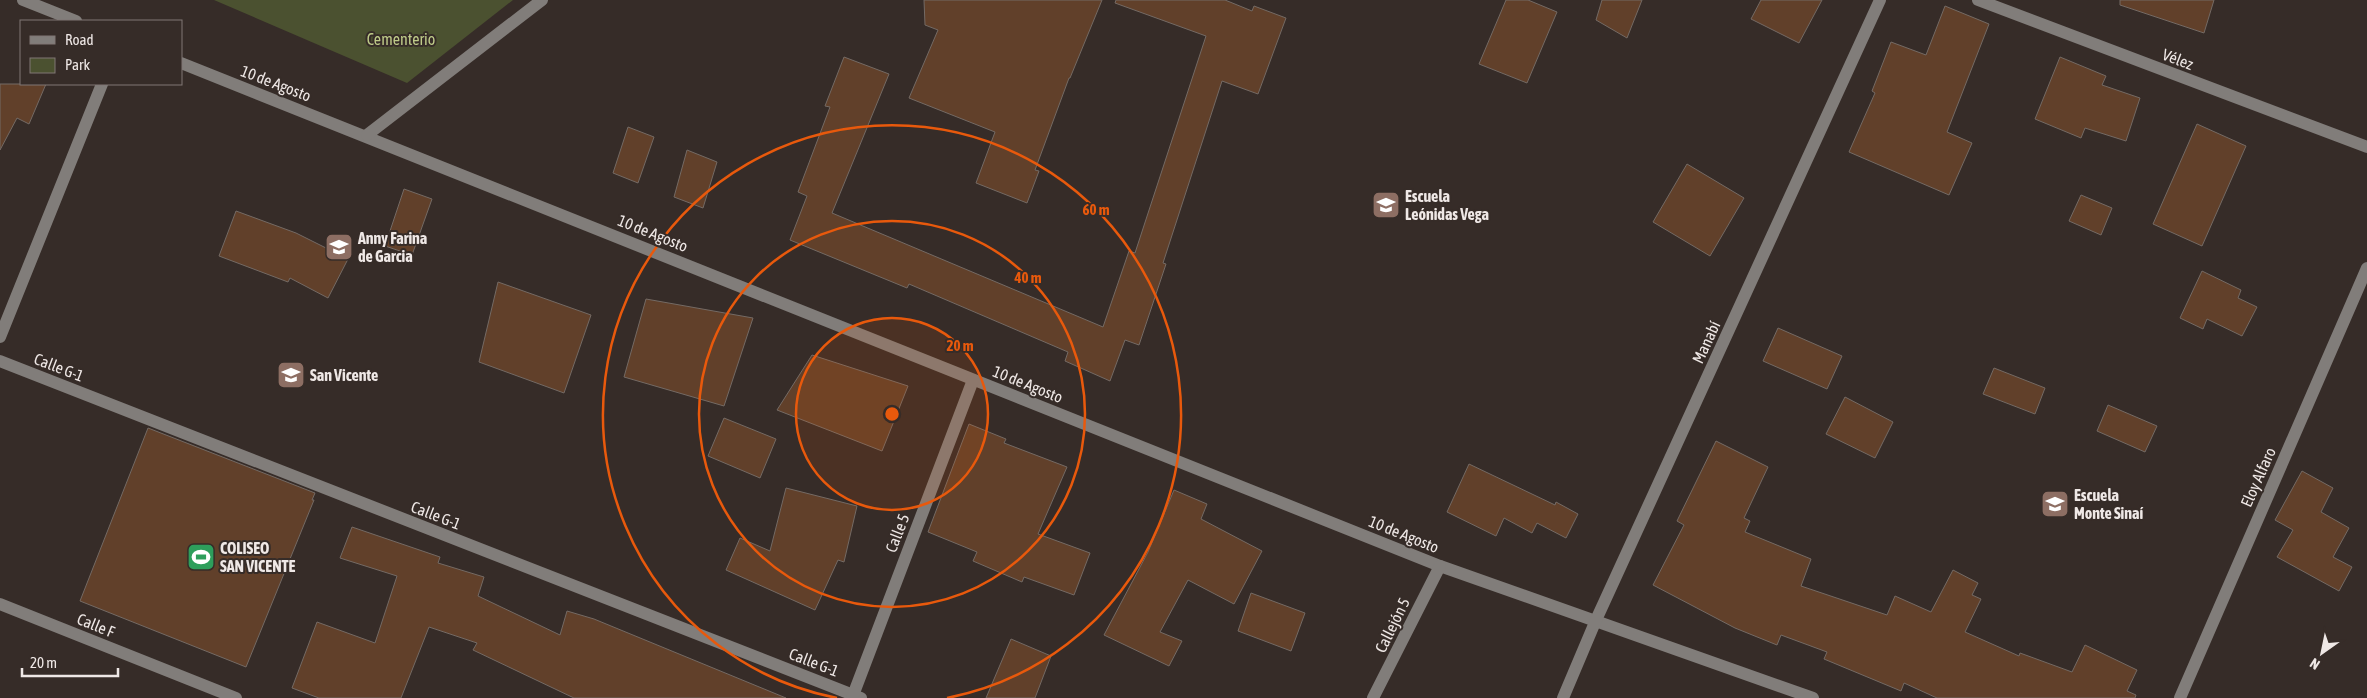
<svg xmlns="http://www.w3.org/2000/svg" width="2367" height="698" viewBox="0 0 2367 698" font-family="'Asap Condensed',sans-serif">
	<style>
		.green { fill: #4b5130 }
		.building { fill: #61402a; stroke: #746a64 }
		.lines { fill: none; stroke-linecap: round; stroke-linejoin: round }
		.minor { stroke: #817d7a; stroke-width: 12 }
		.ring { fill: none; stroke: #e8590c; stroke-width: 2.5 }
		.labels { text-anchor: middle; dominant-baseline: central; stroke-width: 4; stroke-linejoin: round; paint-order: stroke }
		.park-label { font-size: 16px; fill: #bfcb89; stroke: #362c28 }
		.street-label { font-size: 16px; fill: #efe8e6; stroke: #362c28 }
		.poi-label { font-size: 16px; font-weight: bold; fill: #efe8e6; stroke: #362c28; text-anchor: start }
		.centre { fill: #e8590c; stroke: #362c28; stroke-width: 2.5 }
		.ring-label { font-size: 15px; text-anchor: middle; font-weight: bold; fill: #e8590c; stroke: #362c28; stroke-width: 4; stroke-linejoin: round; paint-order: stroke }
	</style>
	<rect width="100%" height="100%" fill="#362c28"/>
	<polygon class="green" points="214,0 513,0 407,83"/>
	<g class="building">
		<polygon points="924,0 1102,0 1070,78 1069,78 1035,170 1039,171 1027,203 976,183 995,132 909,98 938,30 925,25"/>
		<polygon points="1116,0 1225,0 1252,11 1254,6 1286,18 1258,94 1222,81 1163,263 1166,264 1139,345 1125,340 1110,381 1065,361 1068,352 909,284 907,288 790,240 807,196 798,192 830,107 825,106 844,57 889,74 832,213 1103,327 1129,251 1135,253 1206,36 1115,3"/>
		<polygon points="1506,0 1528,0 1557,12 1527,83 1479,64"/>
		<polygon points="1602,0 1642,0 1627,38 1596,20"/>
		<polygon points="1761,0 1822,0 1799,43 1751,19"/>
		<polygon points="2120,0 2214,0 2204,33 2120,5"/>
		<polygon points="1945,6 1989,24 1947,132 1972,143 1949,195 1849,152 1875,93 1872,91 1891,42 1926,55"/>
		<polygon points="2060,57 2106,76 2102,85 2140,98 2126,141 2085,128 2081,138 2035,119"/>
		<polygon points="0,84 46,84 29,124 17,118 0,150"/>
		<polygon points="2197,124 2246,146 2202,246 2153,224"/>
		<polygon points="628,127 654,137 638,183 613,173"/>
		<polygon points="687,150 717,162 703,208 674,197"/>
		<polygon points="1687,164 1744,198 1710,256 1653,222"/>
		<polygon points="404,189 432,199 412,255 385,246"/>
		<polygon points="2081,195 2112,208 2101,235 2069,221"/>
		<polygon points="236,211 296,233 348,259 328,298 290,278 288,282 219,256"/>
		<polygon points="2202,271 2241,290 2238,298 2257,307 2242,336 2207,319 2203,329 2180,318"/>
		<polygon points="498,282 591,315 564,393 479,362"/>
		<polygon points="646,299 753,318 724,406 624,377"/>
		<polygon points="1778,328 1842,356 1827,389 1763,361"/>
		<polygon points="812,355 908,386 882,451 777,410"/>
		<polygon points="1994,368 2045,388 2035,414 1983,394"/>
		<polygon points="1845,397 1893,422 1875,458 1826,434"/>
		<polygon points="2108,405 2157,426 2145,452 2097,431"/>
		<polygon points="724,418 776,439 760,478 708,456"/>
		<polygon points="969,424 1006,439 1004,443 1067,467 1038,534 1090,553 1074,595 1024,577 1022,582 973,561 977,552 928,532"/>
		<polygon points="148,428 315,493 312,500 314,500 246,667 80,601"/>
		<polygon points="1716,441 1768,467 1744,518 1750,521 1745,532 1811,559 1801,586 1887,615 1895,596 1931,612 1953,570 1978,583 1972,595 1981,599 1965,632 2019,656 2020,653 2072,672 2085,645 2137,670 2127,691 2136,695 2135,698 1937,698 1904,683 1901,691 1824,659 1827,652 1781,635 1777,645 1735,628 1653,585 1684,525 1677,521"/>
		<polygon points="1469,464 1555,505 1556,502 1578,514 1566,538 1537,523 1532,533 1504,518 1496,536 1447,512"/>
		<polygon points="2302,471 2333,488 2321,512 2349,528 2333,557 2352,567 2339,591 2277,557 2293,530 2275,520"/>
		<polygon points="786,488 857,506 844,562 838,560 815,610 726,570 740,538 770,551"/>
		<polygon points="1174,490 1207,504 1201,519 1262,551 1234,604 1188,580 1160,632 1182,641 1169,666 1104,635 1148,552"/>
		<polygon points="352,527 440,557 438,563 484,577 478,596 560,635 567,611 594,619 786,698 574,698 473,650 477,643 429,627 401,698 319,698 292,688 317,622 375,643 397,576 340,558"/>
		<polygon points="1251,593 1305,613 1291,651 1238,631"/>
		<polygon points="1011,639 1051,656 1035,698 986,698"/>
	</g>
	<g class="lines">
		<g class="minor">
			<polyline points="23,0 76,21"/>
			<polyline points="1978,0 2367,147"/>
			<polyline points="181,63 1440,566 1813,698"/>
			<polyline points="367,135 542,0"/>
			<polyline points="0,337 102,84"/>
			<polyline points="0,361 861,698"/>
			<polyline points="0,604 236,698"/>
			<polyline points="852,698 973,380"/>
			<polyline points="1373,698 1440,566"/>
			<polyline points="1563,698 1596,620 1880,0"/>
			<polyline points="2180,698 2367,268"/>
		</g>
	</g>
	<circle cx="892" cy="414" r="96" fill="#e8590c" fill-opacity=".12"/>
	<g class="ring">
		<circle cx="892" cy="414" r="96"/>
		<circle cx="892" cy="414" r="193"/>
		<path d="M837 698A289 289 0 1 1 947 698"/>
	</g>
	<defs>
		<symbol id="school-square" viewBox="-11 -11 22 22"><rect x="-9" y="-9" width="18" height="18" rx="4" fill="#8d6e63" stroke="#362c28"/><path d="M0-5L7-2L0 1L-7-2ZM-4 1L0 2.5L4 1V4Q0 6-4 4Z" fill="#fff"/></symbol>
		<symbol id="stadium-square" viewBox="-11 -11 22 22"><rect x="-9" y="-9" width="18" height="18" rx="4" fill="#2e9e5b" stroke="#362c28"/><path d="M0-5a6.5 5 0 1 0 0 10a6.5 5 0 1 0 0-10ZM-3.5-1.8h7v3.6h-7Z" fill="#fff"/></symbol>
	</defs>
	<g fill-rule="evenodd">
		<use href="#school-square" x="1370" y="189" width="32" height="32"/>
		<use href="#school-square" x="323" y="231" width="32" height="32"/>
		<use href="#school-square" x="275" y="359" width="32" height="32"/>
		<use href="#school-square" x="2039" y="488" width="32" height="32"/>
		<use href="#stadium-square" x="185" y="541" width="32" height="32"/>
	</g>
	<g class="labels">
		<g class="park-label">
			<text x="401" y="39">Cementerio</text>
		</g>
		<g class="street-label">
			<text transform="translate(2178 59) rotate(21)">Vélez</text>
			<text transform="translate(276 83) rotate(21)">10 de Agosto</text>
			<text transform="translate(653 233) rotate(22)">10 de Agosto</text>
			<text transform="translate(1706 342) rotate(-65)">Manabí</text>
			<text transform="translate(59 367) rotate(21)">Calle G-1</text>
			<text transform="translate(1028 384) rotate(22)">10 de Agosto</text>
			<text transform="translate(2258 477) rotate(-66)">Eloy Alfaro</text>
			<text transform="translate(436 515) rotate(21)">Calle G-1</text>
			<text transform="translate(897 533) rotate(-69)">Calle 5</text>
			<text transform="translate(1404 534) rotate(22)">10 de Agosto</text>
			<text transform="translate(96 625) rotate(22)">Calle F</text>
			<text transform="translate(1392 625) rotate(-64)">Callejón 5</text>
			<text transform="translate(814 662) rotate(21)">Calle G-1</text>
		</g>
		<g class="poi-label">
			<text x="1405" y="196">Escuela<tspan x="1405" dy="18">Leónidas Vega</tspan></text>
			<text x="358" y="238">Anny Farina<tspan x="358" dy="18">de Garcia</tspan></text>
			<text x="310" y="375">San Vicente</text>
			<text x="2074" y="495">Escuela<tspan x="2074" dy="18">Monte Sinaí</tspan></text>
			<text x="220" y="548">COLISEO<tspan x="220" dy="18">SAN VICENTE</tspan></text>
		</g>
	</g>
	<circle cx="892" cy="414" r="8" class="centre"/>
	<g class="ring-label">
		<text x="1096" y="215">60 m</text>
		<text x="1028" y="283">40 m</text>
		<text x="960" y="351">20 m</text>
	</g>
	<rect x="20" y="20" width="162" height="65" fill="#362c28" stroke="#807774"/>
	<rect x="30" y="36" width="25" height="8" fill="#817d7a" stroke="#807774"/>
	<text x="65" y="45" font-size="15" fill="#efe8e6">Road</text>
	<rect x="30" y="58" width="25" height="15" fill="#4b5130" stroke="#807774"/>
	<text x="65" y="70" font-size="15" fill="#efe8e6">Park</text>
	<g transform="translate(2322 653) rotate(213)" stroke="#362c28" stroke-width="4" paint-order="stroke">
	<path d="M0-4L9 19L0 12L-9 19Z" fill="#efe8e6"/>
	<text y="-8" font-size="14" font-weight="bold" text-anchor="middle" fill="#efe8e6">N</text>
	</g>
	<path d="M22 668v8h96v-8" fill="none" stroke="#efe8e6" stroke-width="2.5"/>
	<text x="30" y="668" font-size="15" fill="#efe8e6" stroke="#362c28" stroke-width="4" paint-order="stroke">20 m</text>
</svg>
